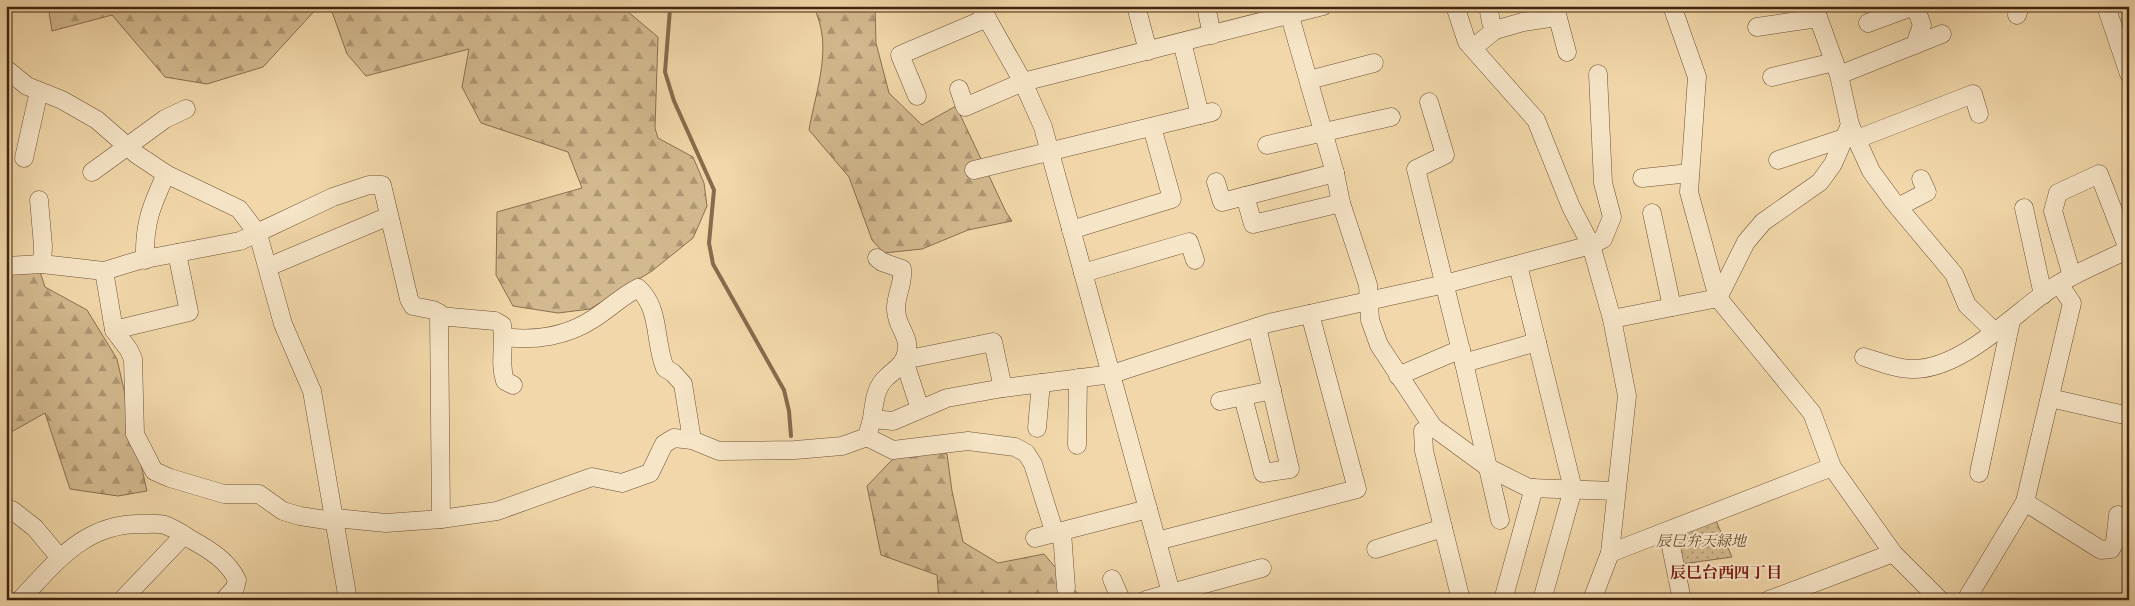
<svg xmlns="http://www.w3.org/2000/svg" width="2135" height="606" viewBox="0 0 2135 606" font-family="'IM FELL French Canon','Noto Serif JP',serif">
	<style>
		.green { fill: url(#green-dots); stroke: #8a6f50 }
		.forest { fill: url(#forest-firs); stroke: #8a6f50 }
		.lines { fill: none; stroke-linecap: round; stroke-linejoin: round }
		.stream { stroke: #886b4d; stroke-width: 4 }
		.minor-casing { stroke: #6e5236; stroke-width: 19 }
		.minor { stroke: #f6e5c7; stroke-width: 18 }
		.labels { text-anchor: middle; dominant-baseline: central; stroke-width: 4; stroke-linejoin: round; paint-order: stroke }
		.park-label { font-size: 15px; font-style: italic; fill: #664a30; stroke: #f6e5c7 }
		.neighbourhood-label { font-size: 16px; font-weight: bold; fill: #7a1f14; stroke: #f6e5c7 }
	</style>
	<defs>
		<pattern id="green-dots" width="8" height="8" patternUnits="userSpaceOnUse" patternTransform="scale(1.25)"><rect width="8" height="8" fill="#d3b98f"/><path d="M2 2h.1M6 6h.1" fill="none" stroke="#ad9673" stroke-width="1.8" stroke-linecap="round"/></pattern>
		<pattern id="forest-firs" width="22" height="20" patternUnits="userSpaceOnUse" patternTransform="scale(1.25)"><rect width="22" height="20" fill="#d3b98f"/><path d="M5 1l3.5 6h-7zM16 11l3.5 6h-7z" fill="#ad9673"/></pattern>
	</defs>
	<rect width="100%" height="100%" fill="#f1d7a9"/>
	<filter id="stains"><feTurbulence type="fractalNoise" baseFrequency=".004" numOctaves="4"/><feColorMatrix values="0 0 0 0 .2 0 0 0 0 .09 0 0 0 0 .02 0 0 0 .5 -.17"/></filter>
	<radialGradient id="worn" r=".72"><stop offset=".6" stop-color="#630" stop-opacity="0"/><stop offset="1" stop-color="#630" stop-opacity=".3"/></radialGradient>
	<polygon class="green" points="1713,514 1732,557 1675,565 1668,532"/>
	<g class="forest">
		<polygon points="48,6 319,6 263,67 207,84 165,77 112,15 52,31"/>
		<polygon points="330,6 621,6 658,37 655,128 658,138 693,157 704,183 707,206 693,238 652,271 590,309 558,313 513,306 496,275 497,212 582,188 568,152 481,123 462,87 469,49 366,76 347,54"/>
		<path d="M813,6H875L876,43L889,93L922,125L956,106L1006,212L1012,221L968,230L922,249L884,253L872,240L849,177L809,130C816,89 834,46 813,6Z"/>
		<polygon points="38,266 45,287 87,310 117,359 147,491 118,496 70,489 45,413 6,435 6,277"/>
		<polygon points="911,440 947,454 952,491 963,542 998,563 1044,554 1083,600 939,600 937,575 881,555 867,486"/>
	</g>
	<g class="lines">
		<polyline class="stream" points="668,6 670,9 665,72 674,101 714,190 709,243 713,264 784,390 789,411 791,436"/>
		<defs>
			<g id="minor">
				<polyline points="980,6 1023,82 1043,127 1173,600"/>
				<polyline points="1136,6 1148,51"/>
				<polyline points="1206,6 1212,35"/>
				<polyline points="1287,6 1335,173 1341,203 1368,285 1370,320 1379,345 1433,427"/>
				<polyline points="1455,6 1467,42 1536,120 1571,207 1591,245 1612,319 1627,396 1610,553 1592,600"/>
				<polyline points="1488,6 1491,22 1495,30"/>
				<polyline points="1672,6 1697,77 1689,192 1718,298 1812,413 1832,467 1893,553 1940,600"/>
				<polyline points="1814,6 1839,75 1850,125 1871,171 1893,201 1954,274 1967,305 1995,332"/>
				<polyline points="1915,6 1922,25 1915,45"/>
				<polyline points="2106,6 2129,74"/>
				<polyline points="1555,7 1567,52"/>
				<polyline points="2017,15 2020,6"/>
				<polyline points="1868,23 1914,6"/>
				<polyline points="1757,27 1818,18"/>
				<polyline points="1182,42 1200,115"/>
				<polyline points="1473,48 1495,30 1523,22 1556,17"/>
				<polyline points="6,69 27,86 62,100 97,120 136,154 166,174 239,209 258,234 283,324 312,391 348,600"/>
				<polyline points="1839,75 1942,34"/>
				<polyline points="1772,77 1834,62"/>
				<polyline points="1309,80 1374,63"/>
				<polyline points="959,89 965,107 1023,82 1323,6"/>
				<polyline points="917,96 900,55 987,18"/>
				<polyline points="1429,102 1445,155 1416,169 1464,363 1500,520"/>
				<polyline points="1857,139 1973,94 1979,114"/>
				<polyline points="1267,145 1391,117"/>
				<polyline points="24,158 39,91"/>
				<polyline points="1778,160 1844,138"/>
				<polyline points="974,170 1212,112"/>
				<polyline points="92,172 165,119 186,109"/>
				<polyline points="1642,178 1690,173"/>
				<polyline points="1216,182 1222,202 1335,173"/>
				<polyline points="1245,196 1253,224 1341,203"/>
				<polyline points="39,200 43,246 42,264"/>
				<polyline points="1898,207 1927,192 1921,179"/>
				<polyline points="2024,208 2043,295"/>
				<polyline points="1652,213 1672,307"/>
				<polyline points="1071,230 1172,199 1152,127"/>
				<path d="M145,260C144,223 151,207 166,174"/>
				<polyline points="1518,265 1573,489 1542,600"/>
				<polyline points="6,266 42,264 104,271 140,260 240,241 333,197 369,185 382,185 409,299 413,306 433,310 439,313 441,519"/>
				<polyline points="268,267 389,216"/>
				<polyline points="104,271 114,330 189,312 177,253"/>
				<polyline points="1083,273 1189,242 1195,260"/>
				<polyline points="2072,276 2053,211 2058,193 2099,174 2128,249"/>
				<polyline points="1718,298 1746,242 1763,222 1820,182 1833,164 1850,125"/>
				<path d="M439,316L495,321L502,325C505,344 499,363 505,381L513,385"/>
				<polyline points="1612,319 1718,298"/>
				<polyline points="114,330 129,350 133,359 135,434 154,471 170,478 224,494 259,494 283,511 300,516 326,520 335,518 386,523 441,519 497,511 592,477 622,483 650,473 664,444 674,438 692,440 719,451 795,450 842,446 867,437 872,419 893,421 947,398 1003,388 1112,374 1269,323 1445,284 1591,245 1603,239 1612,217 1603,183 1598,74"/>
				<path d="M504,337C535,341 567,336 593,319C609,309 622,296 638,288C661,309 654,342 665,368L673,373L683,384L692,440"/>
				<path d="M1864,357C1880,362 1896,369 1912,369C1958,370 2007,321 2042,295C2069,275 2099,264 2129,249"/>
				<polyline points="1464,363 1537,342"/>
				<polyline points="1398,376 1461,349"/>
				<polyline points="1243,397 1263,473 1290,469 1257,327"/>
				<polyline points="2050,398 2129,416"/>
				<polyline points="1220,401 1272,390"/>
				<polyline points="920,409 904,360 993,342 1003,388"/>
				<path d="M872,419C874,404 875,387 887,377C894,370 902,366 905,357C913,337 897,330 896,310C895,296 904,284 902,269L882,262L877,258"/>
				<polyline points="1037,428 1041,383"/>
				<polyline points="867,437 893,450 968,441 1015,447 1026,453 1033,464 1055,534"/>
				<polyline points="1077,445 1078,378"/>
				<polyline points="1979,473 2011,321"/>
				<polyline points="2025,502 2101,550 2111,549 2115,542 2118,515"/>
				<polyline points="6,511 12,510 35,528 60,558"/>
				<polyline points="1062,532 1066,588"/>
				<polyline points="1668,532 1682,600"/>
				<polyline points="1035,538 1148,509"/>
				<polyline points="1157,541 1357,489 1310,314"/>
				<polyline points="1376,549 1443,528"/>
				<polyline points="1610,553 1832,467"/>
				<polyline points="1112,579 1121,600"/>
				<path d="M20,600C57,561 85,523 142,524C149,524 159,523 165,525C174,528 184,535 192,540C210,550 228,561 237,580L235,588L224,600"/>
				<polyline points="122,600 184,535"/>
				<polyline points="1146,600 1262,568"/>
				<polyline points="1461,600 1424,451 1423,431 1433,427 1489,468 1529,488 1616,491"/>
				<polyline points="1503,600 1534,488"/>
				<polyline points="1769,600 1893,553"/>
				<polyline points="1966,600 2025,502 2072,303 2059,284"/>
			</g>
		</defs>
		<use href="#minor" class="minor-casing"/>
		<use href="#minor" class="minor"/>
	</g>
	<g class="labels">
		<g class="park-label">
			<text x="1701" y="541">辰巳弁天緑地</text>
		</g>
		<g class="neighbourhood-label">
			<text x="1726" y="572">辰巳台西四丁目</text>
		</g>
	</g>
	<rect width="2135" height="606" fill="none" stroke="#f1d7a9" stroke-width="25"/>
	<rect x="8" y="8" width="2120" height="591" fill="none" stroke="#422510" stroke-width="2.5"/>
	<rect x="12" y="12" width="2110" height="581" fill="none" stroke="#422510"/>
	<rect width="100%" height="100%" filter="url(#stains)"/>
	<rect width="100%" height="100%" fill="url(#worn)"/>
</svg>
